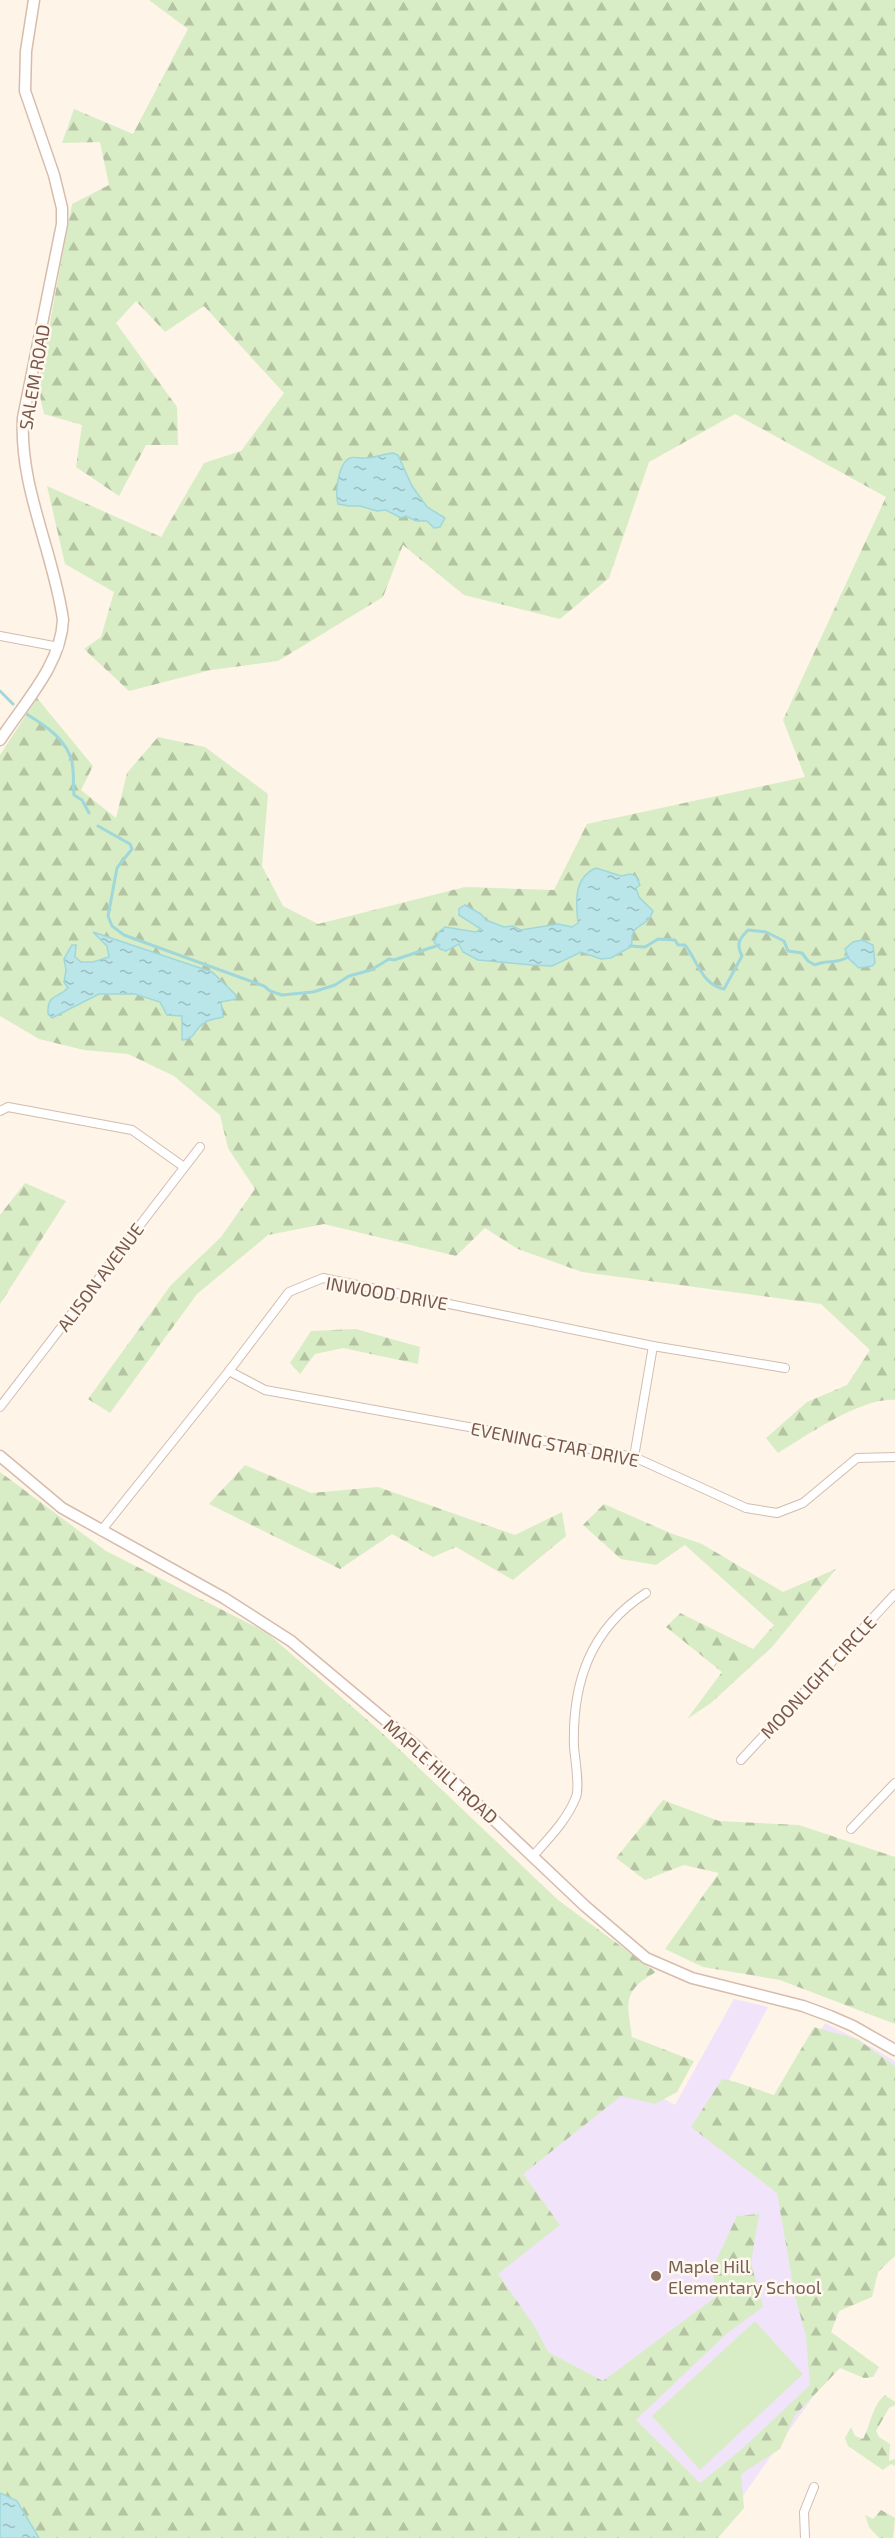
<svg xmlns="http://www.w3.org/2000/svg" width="895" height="2538" viewBox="0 0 895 2538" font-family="'Exo 2',sans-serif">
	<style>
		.education { fill: #f1e4fa }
		.forest { fill: url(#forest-firs) }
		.pitch { fill: #d8edc5 }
		.water { fill: url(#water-ripples); stroke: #a0d7db; stroke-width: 1.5 }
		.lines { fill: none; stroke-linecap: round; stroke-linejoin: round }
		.stream { stroke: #a0d7db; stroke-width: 3 }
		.street-casing { stroke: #d3bcaf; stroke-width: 10 }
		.secondary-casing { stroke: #d7bcac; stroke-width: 13 }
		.street { stroke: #fff; stroke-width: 8 }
		.secondary { stroke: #fff; stroke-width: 10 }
		.education-dot { fill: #8d6e63; stroke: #fff8ef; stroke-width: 2 }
		.labels { text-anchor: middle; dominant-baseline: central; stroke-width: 5; stroke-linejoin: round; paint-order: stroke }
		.street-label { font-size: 18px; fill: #7a574a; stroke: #fff8ef }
		.education-label { font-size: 18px; fill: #785e54; stroke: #fff8ef; text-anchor: start }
	</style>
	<defs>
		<pattern id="forest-firs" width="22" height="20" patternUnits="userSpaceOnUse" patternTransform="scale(1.5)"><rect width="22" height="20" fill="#d8edc5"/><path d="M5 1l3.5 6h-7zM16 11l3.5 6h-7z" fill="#b4c3a2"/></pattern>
		<pattern id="water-ripples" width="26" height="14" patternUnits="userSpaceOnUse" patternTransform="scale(1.5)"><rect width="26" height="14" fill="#bae6e9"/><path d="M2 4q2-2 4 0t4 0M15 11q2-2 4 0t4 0" fill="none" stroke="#9cbdbf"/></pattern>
	</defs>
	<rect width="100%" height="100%" fill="#fef4e8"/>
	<polygon class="education" points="734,1999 768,2007 705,2125 751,2153 825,2023 857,2039 895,2061 895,2241 822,2333 879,2367 873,2377 839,2360 713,2538 304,2538 468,2233 602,2064 675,2105"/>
	<g class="forest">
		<path d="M149,0H895V1400C862,1397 806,1436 778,1453L766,1438L807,1402L847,1385L870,1350L821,1304L582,1272L518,1249L485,1228L456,1256L324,1224L268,1235L197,1294L110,1413L88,1399L171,1285L221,1237L255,1189L228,1148L220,1115L174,1076L128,1054L84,1050L39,1039L0,1016V755L37,698L93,766L81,790L116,818L127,773L158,737L205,747L268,794L262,866L283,906L318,924L465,887L554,890L587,824L805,777L783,720L886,497L735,414L649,462L609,578L560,619L464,595L403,545L383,597L278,661L211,670L129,691L84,649L101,637L114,592L65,564L47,486L161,537L204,463L241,451L284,393L204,306L165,332L136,301L116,323L177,407L178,445H146L119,496L76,467L82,425L44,414L38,387L72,204L109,185L100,142L62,143L74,109L133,134L188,29Z"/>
		<polygon points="25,1183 66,1201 0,1304 0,1215"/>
		<polygon points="356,1329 420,1347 418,1364 343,1348 315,1354 300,1374 290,1363 311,1331"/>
		<polygon points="245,1465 311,1493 378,1487 515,1535 562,1512 566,1536 513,1580 456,1547 433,1557 392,1534 340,1569 209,1504"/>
		<path d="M0,1472L106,1551L266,1632L379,1730L558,1900L656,1972C622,1991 627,2002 632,2037L694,2061L677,2092L655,2104L621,2096L523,2174L560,2225L498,2274L535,2327L548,2352L603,2381L717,2296L712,2269L737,2216L759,2214L751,2263L763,2307L726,2334L636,2420L700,2483L742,2449L810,2385L806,2336L795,2296L777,2193L691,2127L722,2079L736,2082L774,2095L814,2027L857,2039L895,2066V2256L878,2272L872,2297L839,2311L831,2332L879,2367L873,2377L864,2378L840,2368L795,2415L780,2449L741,2474L744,2508L718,2538H0Z"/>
		<polygon points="604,1504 670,1533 702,1544 783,1592 836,1569 772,1647 711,1703 687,1719 722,1672 666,1627 680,1613 753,1649 774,1625 685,1545 656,1565 621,1559 583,1525"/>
		<polygon points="663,1800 719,1821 799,1825 895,1857 895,2024 780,1980 703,1967 665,1949 719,1873 684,1865 645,1880 616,1858"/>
		<path d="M885,2395L895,2402V2405L889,2408L876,2431L879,2437L890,2444L889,2461L895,2459V2466L891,2464L883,2470L848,2446L845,2438L851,2427L855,2436L863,2439C871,2425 872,2405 885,2395Z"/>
		<polygon points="881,2510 895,2518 893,2538 879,2538 869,2527 865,2515 873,2519"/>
	</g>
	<polygon class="pitch" points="755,2321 803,2374 700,2470 652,2416"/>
	<g class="water">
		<path d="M393,453L398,455L412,486L427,507L445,518L440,527L434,528L427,521H416L406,516L401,518L386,510L377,511L360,506H349L338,504C335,493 338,463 350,458C354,456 360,459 364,458C374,458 383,454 393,453Z"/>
		<path d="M596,868L621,876L630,874L636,876L640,885L636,888L639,897L653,911C646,931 629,921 632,946L611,958L601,959L581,952L552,966L532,965L478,960L463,952L459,944L446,951L440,949L434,942L439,932L445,927L476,932L481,929L459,915V909L465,905L481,914L486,920L504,927L512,926L521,930L558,924L572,927L578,923C576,903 573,878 596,868Z"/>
		<path d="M93,932L212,972L236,995V999L221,1002L223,1017C216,1019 209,1019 204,1023C194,1029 195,1040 182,1040V1016L167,1015L160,1002L135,994H99L52,1018L48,1014C47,993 58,999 68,988L64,982L66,970L64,959L72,945H76L75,957L81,962H93L109,957L107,946Z"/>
		<polygon points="862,940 873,945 875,963 872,966 859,968 849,959 845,949 853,942"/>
		<polygon points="0,2493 17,2501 39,2538 0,2538"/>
	</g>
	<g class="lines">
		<g class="stream">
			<polyline points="0,691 13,704"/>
			<path d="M28,715C46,726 67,740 72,762C74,771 73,785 74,795L82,800L89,813"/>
			<polyline points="98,826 130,844 132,849 117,868 108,916 112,926 124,935 264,986 270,991 282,995 313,992 335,985 349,976 371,970 389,959 394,960 439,945"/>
			<path d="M630,946L645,947L658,939L675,940L678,945H685C697,960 702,985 724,989L742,956C736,944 739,939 748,930L766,932L784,941L788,951L802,953L808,961L815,965C828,959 835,965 848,957"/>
		</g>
		<defs>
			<g id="street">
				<polyline points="0,636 59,647"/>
				<polyline points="0,1111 8,1107 132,1130 184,1167"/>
				<polyline points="229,1371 265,1390 634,1457 746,1508 777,1513 803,1503 857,1458 895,1457"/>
				<polyline points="0,1407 200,1147"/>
				<polyline points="634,1457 653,1346"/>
				<polyline points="101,1531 229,1371 289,1292 323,1278 653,1346 785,1368"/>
				<polyline points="741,1760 895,1594"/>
				<polyline points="851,1829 895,1783"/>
				<path d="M533,1856C549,1838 567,1820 576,1797C580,1787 575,1759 574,1747C572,1683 590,1629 646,1593"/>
				<polyline points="805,2538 804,2512 814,2487"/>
			</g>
			<g id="secondary">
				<path d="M0,740C24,703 61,665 63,620C54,553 19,487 23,418L62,224V208L54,175L25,91L26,51L34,0"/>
				<polyline points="0,1456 62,1508 224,1598 291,1641 415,1745 585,1906 646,1958 692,1978 803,2006 830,2016 853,2026 895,2050"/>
			</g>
		</defs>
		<use href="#street" class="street-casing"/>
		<use href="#secondary" class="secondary-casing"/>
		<use href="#street" class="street"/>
		<use href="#secondary" class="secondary"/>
	</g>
	<circle class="education-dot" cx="656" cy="2276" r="6"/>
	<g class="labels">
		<g class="street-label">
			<text transform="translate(34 377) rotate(-80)">SALEM ROAD</text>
			<text transform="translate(100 1277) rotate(-53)">ALISON AVENUE</text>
			<text transform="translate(387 1293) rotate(10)">INWOOD DRIVE</text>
			<text transform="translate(555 1444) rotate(11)">EVENING STAR DRIVE</text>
			<text transform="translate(818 1677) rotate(-47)">MOONLIGHT CIRCLE</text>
			<text transform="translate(441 1771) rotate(42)">MAPLE HILL ROAD</text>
		</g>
		<g class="education-label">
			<text x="668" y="2266">Maple Hill<tspan x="668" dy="21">Elementary School</tspan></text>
		</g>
	</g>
</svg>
